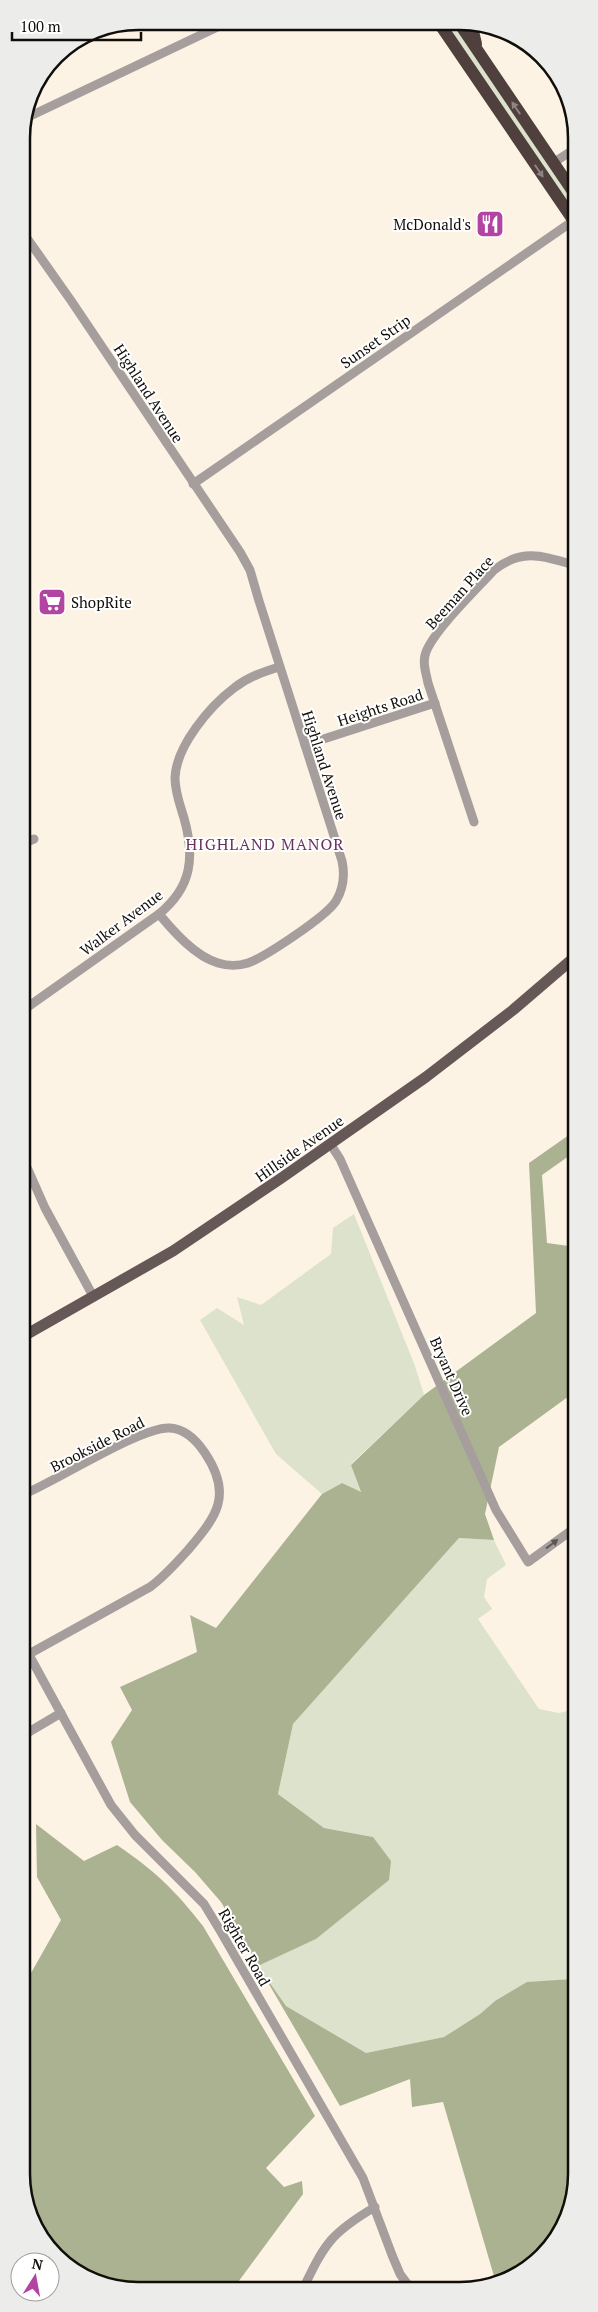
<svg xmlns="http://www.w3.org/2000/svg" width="598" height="2312" viewBox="0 0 598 2312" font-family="'PT Serif',serif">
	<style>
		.green { fill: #dce2cb }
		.forest { fill: #abb291 }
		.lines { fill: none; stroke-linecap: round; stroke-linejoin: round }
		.minor { stroke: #a69e9d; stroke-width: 9 }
		.major { stroke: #665856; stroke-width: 11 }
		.highway { stroke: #4f403e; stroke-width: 12 }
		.oneway { fill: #8d8382 }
		.oneway2 { fill: #5c5653 }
		.labels { text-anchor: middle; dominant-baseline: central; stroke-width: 4; stroke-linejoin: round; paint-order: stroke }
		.poi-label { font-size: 15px; fill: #110d09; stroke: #fff; text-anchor: end }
		.street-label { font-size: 15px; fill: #110d09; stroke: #fff }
		.neighbourhood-label { font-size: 16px; letter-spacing: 1px; fill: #68325f; stroke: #fff }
		.rim { fill: none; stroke: #110d09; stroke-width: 2.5 }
	</style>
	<rect width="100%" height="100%" fill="#fdf3e4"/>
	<g class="green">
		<polygon points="446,23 452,23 576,206 576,216"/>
		<polygon points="354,1214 415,1366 424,1395 351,1464 361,1493 342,1483 322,1494 276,1454 200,1320 217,1308 244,1325 237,1297 261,1305 331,1254 333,1228"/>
		<polygon points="459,1538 494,1540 506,1565 487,1579 484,1597 492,1609 478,1619 539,1709 559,1713 576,1709 576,1982 573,1979 495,2001 480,2014 444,2037 366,2053 286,2006 258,1966 316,1939 373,1837 324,1828 278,1794 293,1724"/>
	</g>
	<g class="forest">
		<polygon points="576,1130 576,1151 542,1175 547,1243 576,1247 576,1317 568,1326 576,1335 576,1391 499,1447 485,1514 494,1540 459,1538 293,1724 278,1794 324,1828 373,1837 391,1861 389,1880 316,1939 258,1966 286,2006 366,2053 444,2037 480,2014 495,2001 527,1982 573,1979 576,1982 577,2182 568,2219 548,2251 518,2275 496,2283 443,2102 412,2107 410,2079 340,2106 221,1902 195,1872 162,1840 130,1802 111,1742 132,1710 120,1687 197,1652 190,1615 216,1628 322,1494 342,1483 361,1492 351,1465 424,1395 536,1313 529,1163"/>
		<path d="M36,1824L84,1861L117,1845C155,1871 175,1890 203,1926L315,2116L266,2168L284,2187L302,2181L303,2194L233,2289L115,2288L50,2251L22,2190V1989L61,1920L37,1877Z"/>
	</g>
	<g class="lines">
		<g class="minor">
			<polyline points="24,119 228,22"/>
			<polyline points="553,163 576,148"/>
			<polyline points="22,231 72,302 240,552 250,570 259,601"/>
			<polyline points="193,484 573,221"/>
			<polyline points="576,560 572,585 576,608"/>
			<polyline points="305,745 435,703"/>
			<path d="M474,822L428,683C426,673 422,662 426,652C435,629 476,590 494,570C522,548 543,556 574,565"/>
			<polyline points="22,844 34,839"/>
			<path d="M159,914C174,932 195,956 218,963C227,966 239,966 248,963C265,957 327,916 336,901C343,889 345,875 342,861L260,604"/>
			<path d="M22,1011L159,914C192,887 195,857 184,818C180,805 175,792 175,778C176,746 210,706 234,688C248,677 263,672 279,667"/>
			<polyline points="331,1145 340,1159 496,1510 528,1562 576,1527"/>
			<polyline points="22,1156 45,1208 93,1296"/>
			<path d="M22,1495C55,1482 141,1426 170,1428C185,1429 197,1441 205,1453C233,1495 217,1516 188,1550C176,1563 165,1576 150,1587L29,1654"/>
			<polyline points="22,1642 111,1805 135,1835 204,1904 221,1932 363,2178 392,2255 400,2274 411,2289"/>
			<polyline points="22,1736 61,1713"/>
			<path d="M303,2289C325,2243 331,2233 375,2207"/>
		</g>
		<polyline class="major" points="22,1337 173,1251 280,1179 426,1077 513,1010 576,956"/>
		<g class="highway">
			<polyline points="439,23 576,224"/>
			<polyline points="459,23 576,196"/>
			<polyline points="471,23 476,44"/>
		</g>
	</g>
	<defs><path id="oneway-solid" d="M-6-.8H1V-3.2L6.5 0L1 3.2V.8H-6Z" transform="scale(1.25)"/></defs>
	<g class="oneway">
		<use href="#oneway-solid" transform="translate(516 108) rotate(-124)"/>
		<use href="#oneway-solid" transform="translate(539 171) rotate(56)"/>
	</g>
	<use class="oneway2" href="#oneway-solid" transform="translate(552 1544) rotate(-37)"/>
	<defs>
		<symbol id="restaurant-square" viewBox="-11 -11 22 22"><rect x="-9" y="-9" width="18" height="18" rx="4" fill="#b244a2" stroke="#fff"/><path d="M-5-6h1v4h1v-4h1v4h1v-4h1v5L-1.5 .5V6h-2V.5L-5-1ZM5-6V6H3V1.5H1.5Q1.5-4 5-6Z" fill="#fff"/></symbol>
		<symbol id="supermarket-square" viewBox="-11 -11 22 22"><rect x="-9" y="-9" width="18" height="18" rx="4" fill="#b244a2" stroke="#fff"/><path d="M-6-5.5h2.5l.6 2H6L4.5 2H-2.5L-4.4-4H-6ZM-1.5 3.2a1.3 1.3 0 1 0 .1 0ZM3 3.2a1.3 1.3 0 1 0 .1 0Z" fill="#fff"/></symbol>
	</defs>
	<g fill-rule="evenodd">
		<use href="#restaurant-square" x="474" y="208" width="32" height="32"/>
		<use href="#supermarket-square" x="36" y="586" width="32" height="32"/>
	</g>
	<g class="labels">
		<g class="poi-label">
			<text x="471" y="224">McDonald's</text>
			<text x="71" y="602" text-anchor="start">ShopRite</text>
		</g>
		<g class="street-label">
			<text transform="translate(375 341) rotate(-35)">Sunset Strip</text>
			<text transform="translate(149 393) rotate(57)">Highland Avenue</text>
			<text transform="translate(459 592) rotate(-48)">Beeman Place</text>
			<text transform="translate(380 707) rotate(-18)">Heights Road</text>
			<text transform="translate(325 765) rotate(72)">Highland Avenue</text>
			<text transform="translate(121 922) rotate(-37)">Walker Avenue</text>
			<text transform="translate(299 1148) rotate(-35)">Hillside Avenue</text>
			<text transform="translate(452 1376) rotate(66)">Bryant Drive</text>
			<text transform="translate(97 1444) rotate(-27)">Brookside Road</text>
			<text transform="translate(245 1947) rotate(60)">Righter Road</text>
		</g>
		<g class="neighbourhood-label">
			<text x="265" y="844">HIGHLAND MANOR</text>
		</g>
	</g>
	<path d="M0 0H598V2312H0ZM138 30H460A108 108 0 0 1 568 138V2174A108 108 0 0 1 460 2282H138A108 108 0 0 1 30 2174V138A108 108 0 0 1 138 30Z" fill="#ececeb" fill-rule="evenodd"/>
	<path class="rim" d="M138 30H460A108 108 0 0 1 568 138V2174A108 108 0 0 1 460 2282H138A108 108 0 0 1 30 2174V138A108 108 0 0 1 138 30Z"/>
	<g transform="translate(35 2277) rotate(11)"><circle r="24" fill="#ffffff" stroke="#a09e9d"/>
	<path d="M0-4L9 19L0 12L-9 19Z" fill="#b244a2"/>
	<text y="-8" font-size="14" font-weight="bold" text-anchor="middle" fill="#110d09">N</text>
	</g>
	<path d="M12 32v8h129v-8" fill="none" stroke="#110d09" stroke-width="2.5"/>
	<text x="20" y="32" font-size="15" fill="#110d09" stroke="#ffffff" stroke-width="4" paint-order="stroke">100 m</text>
</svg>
